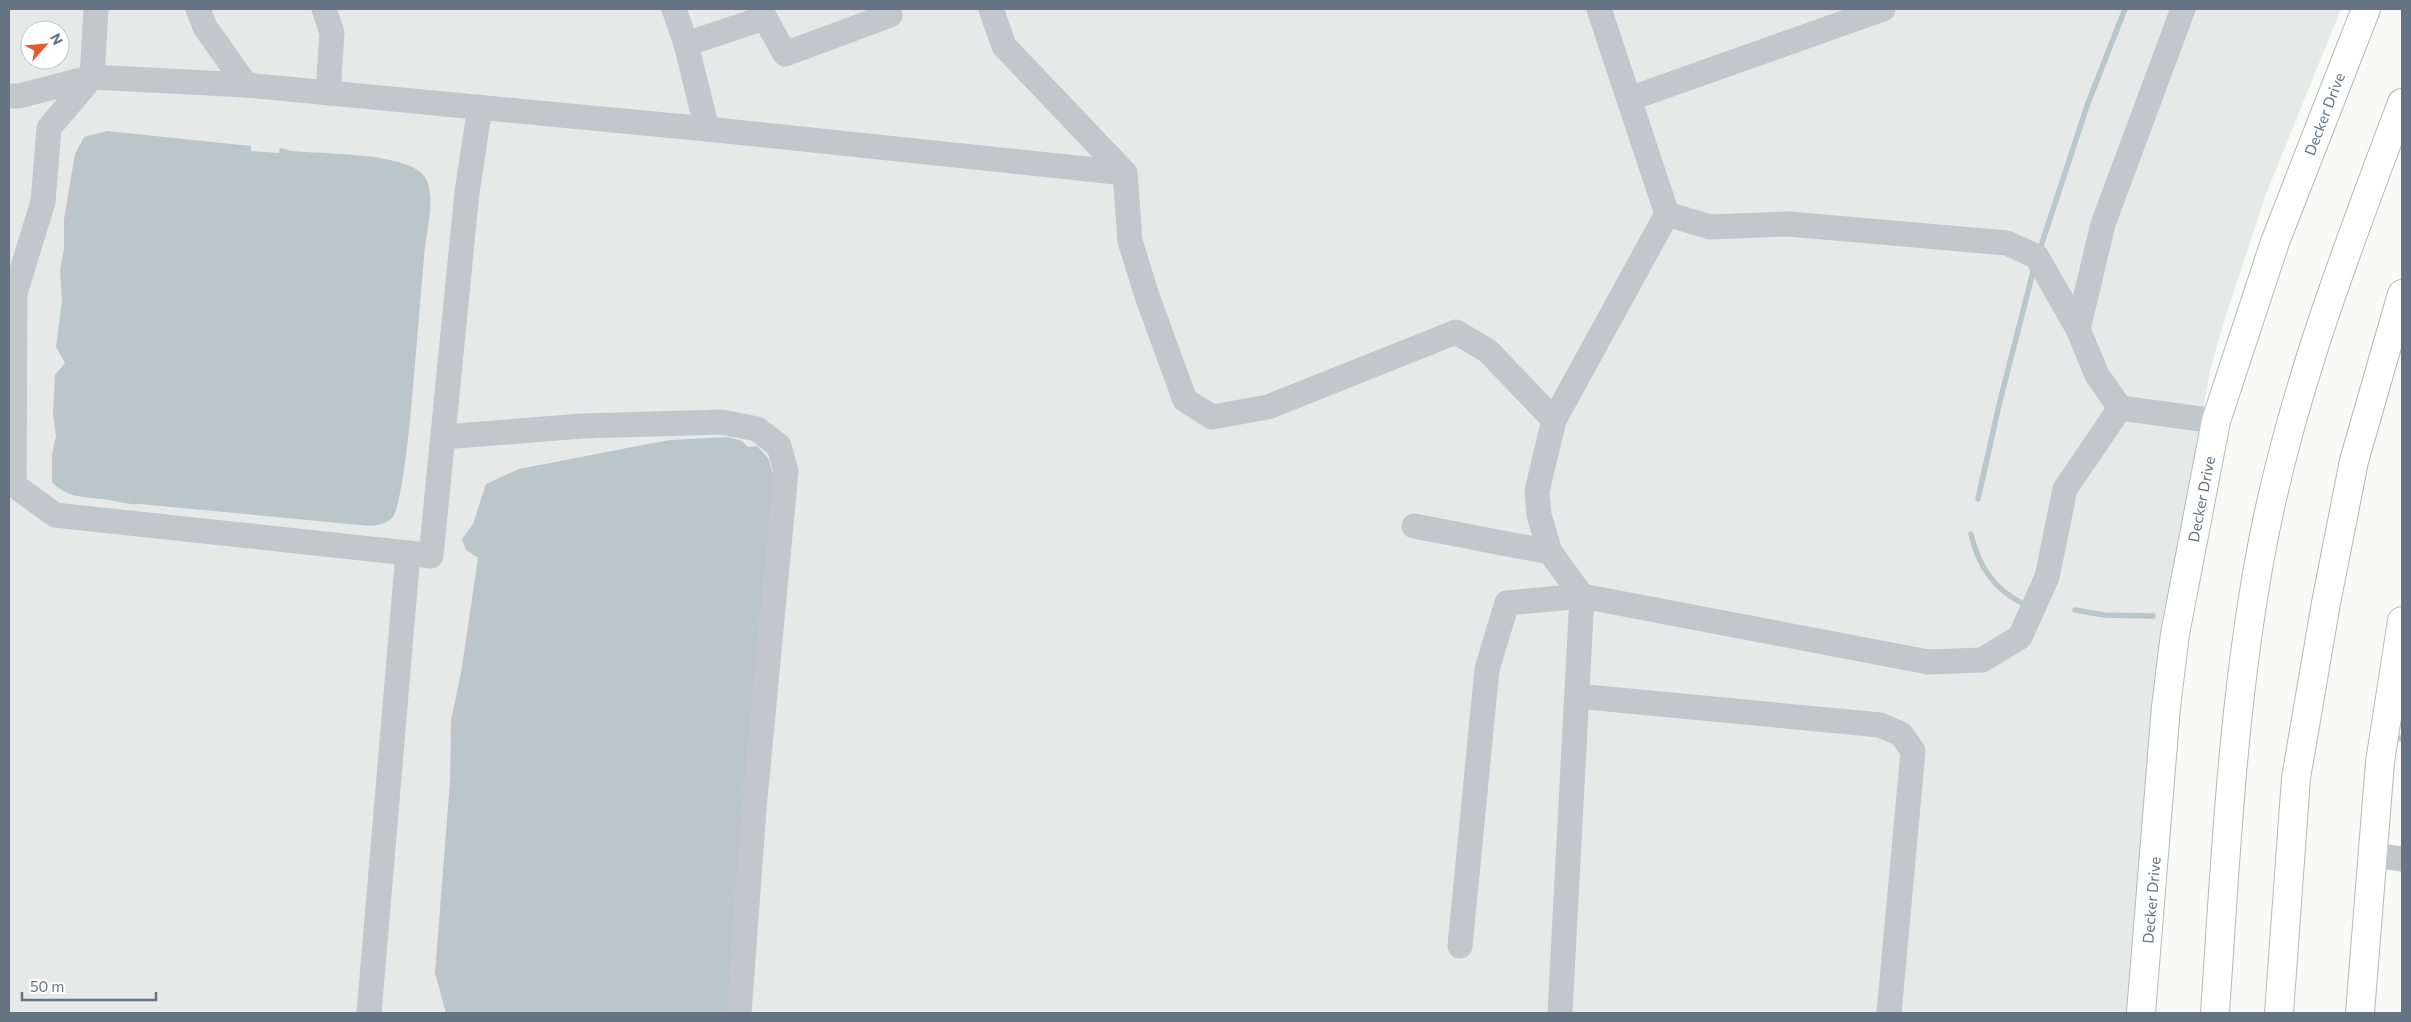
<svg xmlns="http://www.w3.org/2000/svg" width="2411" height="1022" viewBox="0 0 2411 1022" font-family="Commissioner,sans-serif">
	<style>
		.built { fill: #e7e8e8; fill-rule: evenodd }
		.water { fill: #bbc6cb }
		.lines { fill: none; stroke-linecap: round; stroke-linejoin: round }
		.stream { stroke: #bbc6cb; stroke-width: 5.5 }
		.major-casing { stroke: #b4b9bd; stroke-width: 30 }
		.highway-casing { stroke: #b3b8bc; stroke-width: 30 }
		.minor { stroke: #c2c7cb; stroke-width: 25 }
		.major { stroke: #fff; stroke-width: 28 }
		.highway { stroke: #fff; stroke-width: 28 }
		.labels { text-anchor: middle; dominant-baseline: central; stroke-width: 5; stroke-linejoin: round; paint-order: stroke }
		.street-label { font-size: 15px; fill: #647482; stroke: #fff }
	</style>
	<rect width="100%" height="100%" fill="#f9f9f7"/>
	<path class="built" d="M9,9H2341L2266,194L2224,321L2210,371L2198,440L2200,455L2129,1013H9ZM30,30H60V60H30Z"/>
	<g class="water">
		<path d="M107,131L251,146V151L279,153L280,148L292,151C324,154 394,153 419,171C427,177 429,185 430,194C432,216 425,237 424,258C419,313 415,367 410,421C408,438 401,509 392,518C382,527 371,526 360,525L140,504C126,505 115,500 102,499C81,497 67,497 52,482V454L56,436L53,414L55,375L65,363L56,347L62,300L60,270L64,248V219L75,154L84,137Z"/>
		<polygon points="728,437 742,441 748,447 757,446 768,458 776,483 728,1013 446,1013 435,973 450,781 451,720 461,673 478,558 466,550 462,539 473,524 486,484 519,469 627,448 670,440"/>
	</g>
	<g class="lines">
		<g class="stream">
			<polyline points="2039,252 2088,103 2125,9"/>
			<polyline points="1978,499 1999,405 2034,268"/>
			<path d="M1971,534C1978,565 1993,589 2022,603"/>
			<polyline points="2075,610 2104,615 2153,616"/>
			<polyline points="2400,738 2402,739"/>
		</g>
		<defs>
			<g id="major">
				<polyline points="2141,1013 2166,707 2175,634 2216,421 2275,242 2366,9"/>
				<polyline points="2360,1013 2380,762 2402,621"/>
			</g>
			<g id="highway">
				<path d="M2215,1013C2225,866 2232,719 2257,574C2284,412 2344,256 2402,103"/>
				<polyline points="2279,1013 2296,778 2326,603 2354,461 2402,294"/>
			</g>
		</defs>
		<use href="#major" class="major-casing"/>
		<use href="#highway" class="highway-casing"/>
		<g class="minor">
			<polyline points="96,9 92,77 49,128 43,202 15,293 14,485 55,515 408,553"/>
			<polyline points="198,9 205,27 246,85"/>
			<polyline points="324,9 332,33 328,93"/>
			<polyline points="674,9 686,44 707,129"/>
			<polyline points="760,9 785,54 890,15 888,9"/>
			<polyline points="991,9 1004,46 1125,173 1130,241 1147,296 1185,400 1212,417 1268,407 1456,332 1488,351 1554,420 1537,491 1539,515 1550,552 1582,596 1560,1013"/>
			<polyline points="1599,9 1667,214 1710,227 1789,224 2007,243 2037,257 2078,329 2097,375 2120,408 2216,421"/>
			<polyline points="686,44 764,18"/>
			<polyline points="9,96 19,96 92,77 246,85 707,129 1125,173"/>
			<polyline points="1629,99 1883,9"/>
			<polyline points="2078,329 2103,224 2183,9"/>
			<polyline points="1554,420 1667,214"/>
			<polyline points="443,437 582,426 722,422 757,429 779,446 786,472 754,809 739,1013"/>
			<polyline points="1414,526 1550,552"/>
			<polyline points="1577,696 1880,725 1901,734 1913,751 1889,1013"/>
			<polyline points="2372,855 2402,859"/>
			<polyline points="1460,946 1487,669 1507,603 1582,596 1928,662 1982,660 2020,637 2047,577 2065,489 2120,408"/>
			<polyline points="369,1013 408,553 431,556 467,192 480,107"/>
		</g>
		<use href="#major" class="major"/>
		<use href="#highway" class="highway"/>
	</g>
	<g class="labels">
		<g class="street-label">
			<text transform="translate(2324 114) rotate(-69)">Decker Drive</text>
			<text transform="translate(2201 499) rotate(-79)">Decker Drive</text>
			<text transform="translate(2151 900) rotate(-85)">Decker Drive</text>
		</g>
	</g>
	<rect width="2411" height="1022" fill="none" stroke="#647482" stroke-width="20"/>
	<g transform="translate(45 45) rotate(63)"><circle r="24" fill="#ffffff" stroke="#c1c7cd"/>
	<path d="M0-4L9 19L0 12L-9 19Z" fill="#e55b2c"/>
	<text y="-8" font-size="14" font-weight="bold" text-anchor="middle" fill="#647482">N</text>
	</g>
	<path d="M22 992v8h134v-8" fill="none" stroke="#647482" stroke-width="2.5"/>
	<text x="30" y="992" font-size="15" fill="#647482" stroke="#ffffff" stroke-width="4" paint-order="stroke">50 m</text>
</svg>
